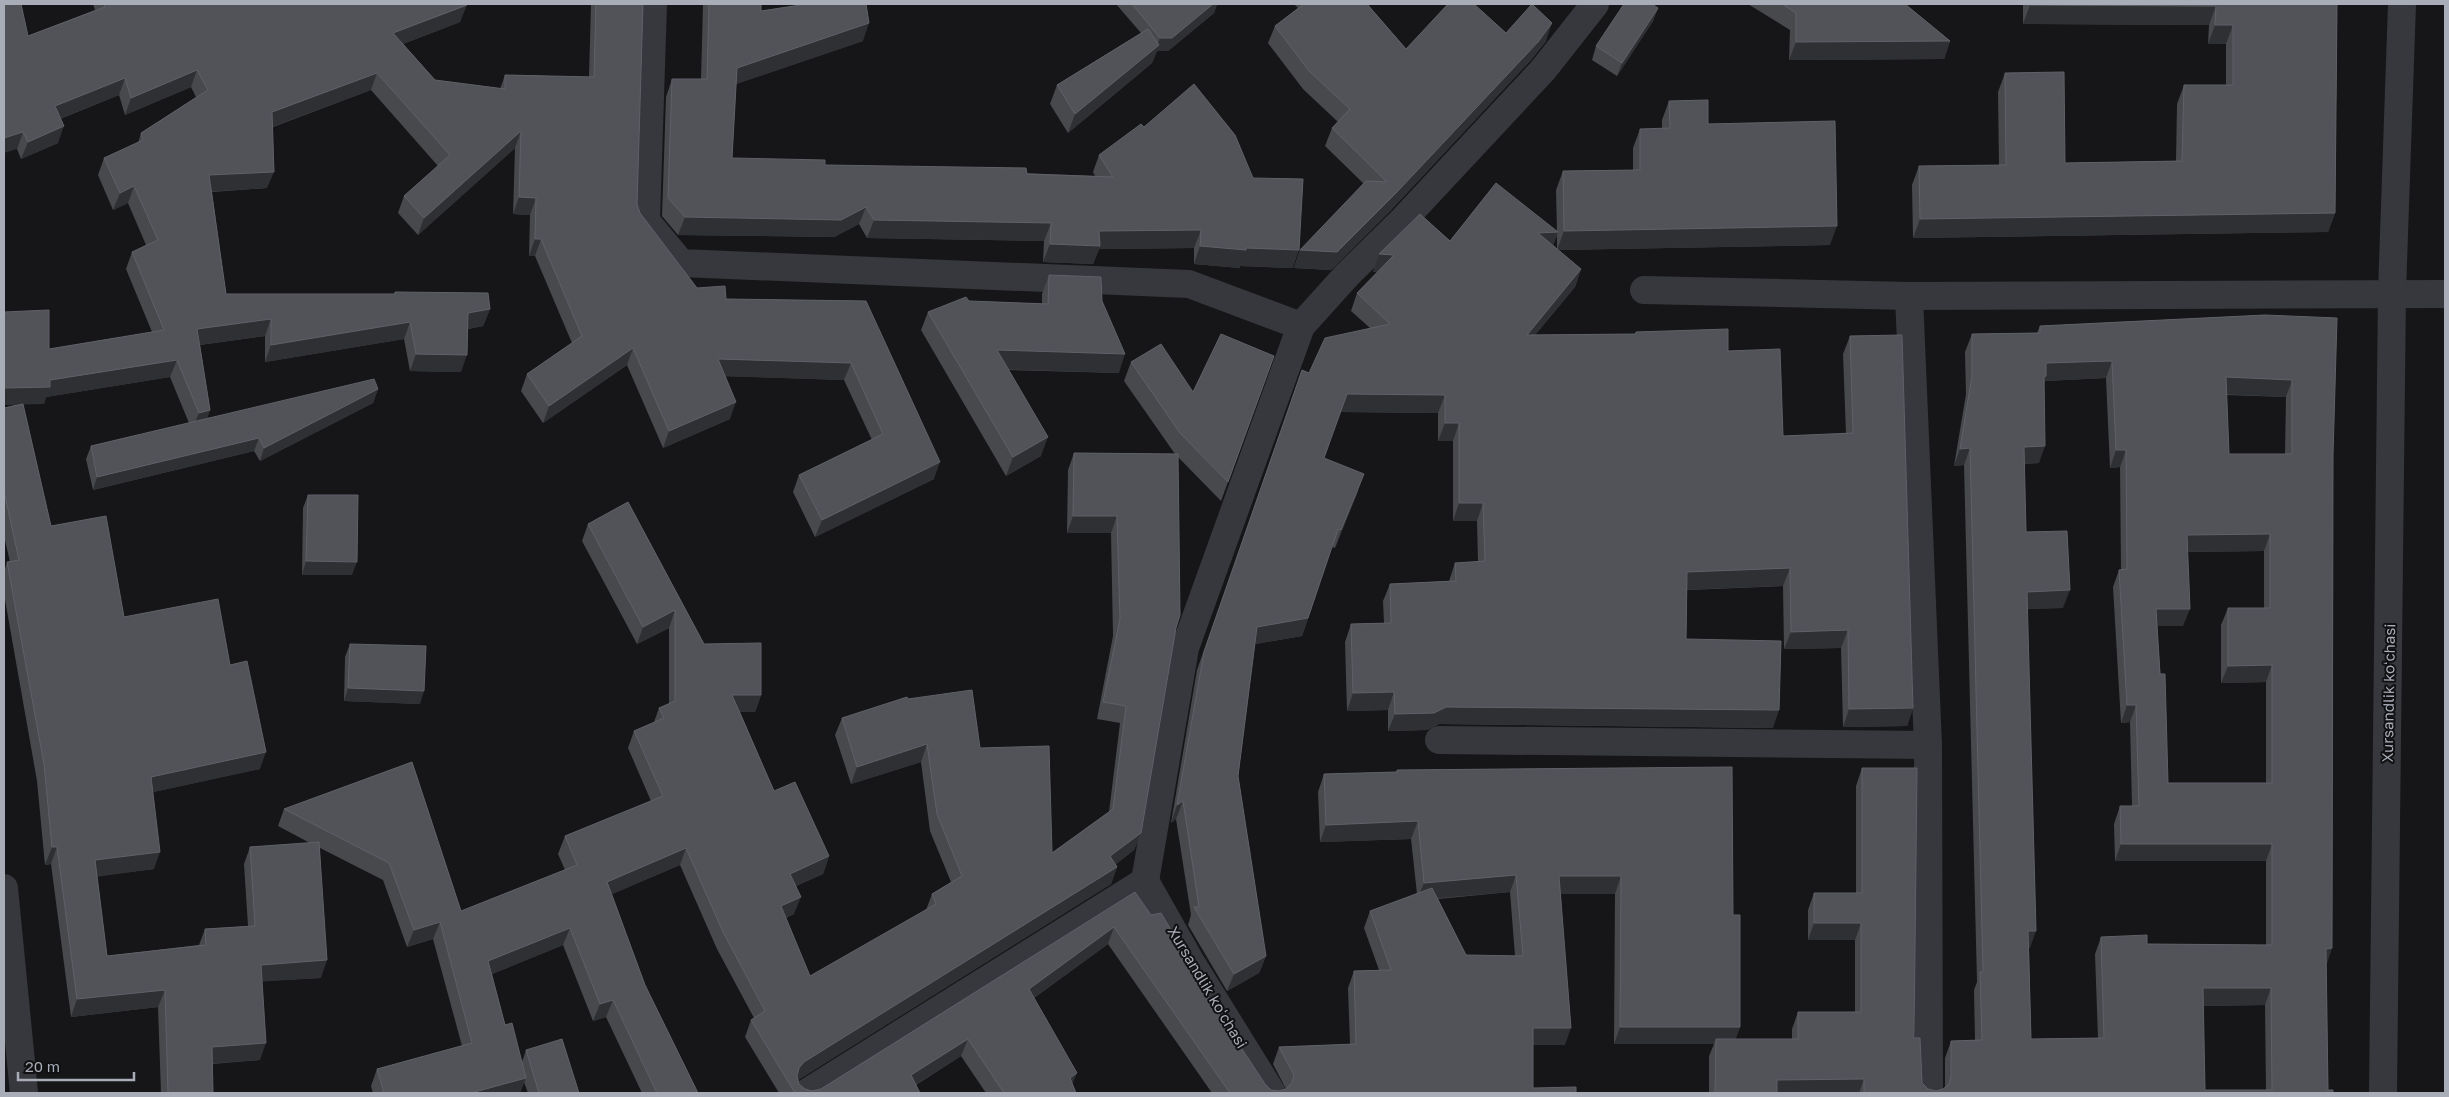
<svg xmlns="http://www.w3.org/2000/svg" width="2449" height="1097" viewBox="0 0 2449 1097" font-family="'Golos Text',sans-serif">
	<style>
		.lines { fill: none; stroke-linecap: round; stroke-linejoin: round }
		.minor { stroke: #37383d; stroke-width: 28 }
		.wall { fill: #47494d; fill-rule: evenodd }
		.shaded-wall { fill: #2f3033 }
		.building { fill: #525359; stroke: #5f6168; fill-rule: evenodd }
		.labels { text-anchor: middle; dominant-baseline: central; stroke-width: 4; stroke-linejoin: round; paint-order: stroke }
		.street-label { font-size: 15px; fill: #a8adb8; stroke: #111113 }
	</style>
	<rect width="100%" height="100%" fill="#161618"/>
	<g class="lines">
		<g class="minor">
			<polyline points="653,4 646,221 681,263 1189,284 1301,326"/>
			<polyline points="1644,290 1909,296 2445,294"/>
			<polyline points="1909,296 1928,745 1929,1093"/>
			<polyline points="1439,740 1928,745"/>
			<polyline points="1145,881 1189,959 1272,1093"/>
			<polyline points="4,888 24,1093"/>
			<polyline points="806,1093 1145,881 1185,648 1301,326 1347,275 1402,221 1543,70 1595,4"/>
			<polyline points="2383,1093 2392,292 2402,4"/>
		</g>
	</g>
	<g class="wall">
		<path d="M93,4H466L460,22L403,44L435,80L500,89L505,75L589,77L591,4H643L637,204L640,213L697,288L726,299L866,301L934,479L815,537L793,492L799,475L872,440L844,380L725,376L730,419L663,448L627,365L543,423L521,391L527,374L572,343L535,256H529L530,215L513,214L515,148L418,235L398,213L404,196L438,166L371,90L273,127L267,188L212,192L226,294H394L395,292L490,309L483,326L468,329L461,372L410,371L404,339L265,362V336L200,345L210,410L207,418L378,389L373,403L260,461L254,451L93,490L86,459L91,446L189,423L170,377L46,397L44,404H23L51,526L124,617L230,665L260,769L153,792L154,869L97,876L107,956L199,945L205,929L248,926L244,864L250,847L310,843L278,826L284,809L412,762L461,911L565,870L558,854L565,836L651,801L628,748L634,731L654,722L659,708L669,704V628L637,644L582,541L588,524L628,502L704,644L761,695L755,712H740L774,791L829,856L823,874L796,886L794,914L786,918L810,976L926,910L932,894L951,882L930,831L921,762L851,784L835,735L842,718L908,699L980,748L1052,853L1109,812L1120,723L1097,719L1113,636L1111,533H1067L1068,470L1074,453L1175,454L1124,381L1131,362L1193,392L1274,356L1221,501L1178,457L1176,628L1141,833L1134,850L1116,864L1117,867L1111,884L798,1080L799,1084L805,1089L812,1091L821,1089L1135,892L1151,915L1206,989L1205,993L1265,1084L1271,1090L1279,1091L1286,1089L1273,1064L1279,1047L1350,1044L1348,988L1354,971L1379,970L1364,928L1370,911L1417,894L1411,839L1320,842L1318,792L1324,774L1396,772L1397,770L1733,915L1740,1027L1735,1039H1792V1029L1798,1012H1855V940H1808V910L1814,893H1856V786L1862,768L1914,1038L1922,1083L1928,1089L1936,1091L1943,1089L1945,1088V1058L1951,1041L1975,1040L1974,990L1977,982L1964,465L1954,466L1966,394L1965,352L1972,334L2037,333L2040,326L2265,315L2333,455L2332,948L2326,965L2328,1090L2333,1093H1709V1056L1714,1044H1614L1615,894H1561L1565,1045H1533V1088L1576,1093H1212L1108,944L1034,998L1076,1093H986L961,1056L916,1085L920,1093H779L745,1037L751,1020L754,1018L717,949L680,865L612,894L645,985L698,1093H642L606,1017L593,1021L563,945L492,974L505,1025L522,1062L526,1050L579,1093H528L524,1082L520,1093H373L371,1086L377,1069L462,1046L433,939L407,947L383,880L320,848L321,978L262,981L260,1060L212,1064L213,1093H161L158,1007L71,1017L51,864L45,865L37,781L4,594V572L7,562H10L4,536V408L19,404L4,405L49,349L152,332L126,269L132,252L146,245L128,203L113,210L98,175L104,158L138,143L141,133L196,97L191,87L125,115L119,95L60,119L58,143L21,159L17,149L28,36L95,10ZM2106,378L2110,468L2120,467L2121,570H2119L2113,587L2121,723L2130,722L2132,806H2120L2114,824L2115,861H2266V945L2147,944L2101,937L2095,954L2098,1038L2031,1039L2029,948H2030L2027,609L2063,608L2026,532L2024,464L2039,463L2044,384L2045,381ZM2226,395L2286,397L2285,454H2229ZM2264,551V608H2228L2221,625V683L2266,682V783H2168L2157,626H2183L2187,552ZM1510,892L1515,956L1466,955L1438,899ZM2265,1005L2266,1090H2205L2203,1006Z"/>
		<polygon points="703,4 761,4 761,11 863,41 736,84 732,158 825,165 1095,176 1093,172 1099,155 1144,127 1293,268 1240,266 1240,268 1194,264 1194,248 1099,249 1093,264 1043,262 1044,241 867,238 859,224 834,237 678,235 662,216 666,97 672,79 701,79"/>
		<polygon points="1116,4 1217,4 1214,13 1168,51 1157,51 1152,63 1068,133 1050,104 1057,85 1141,33"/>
		<polygon points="1294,4 1367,4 1406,49 1506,33 1546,41 1531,60 1391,210 1331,270 1294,268 1300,250 1364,184 1325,146 1332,128 1338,122 1303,89 1268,43 1275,26 1298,8"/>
		<polygon points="1748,4 1905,4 1950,41 1944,59 1789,60 1790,30"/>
		<polygon points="2023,4 2337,4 2335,213 2328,232 1913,238 1912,185 1919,166 1999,165 1998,92 2005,73 2065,163 2176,161 2177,104 2184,85 2226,85 2226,44 2208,44 2209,25 2023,24"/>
		<polygon points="1658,8 1653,21 1617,76 1592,60 1596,46"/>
		<path d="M1669,101L1708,124L1830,245L1558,250L1581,269L1575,287L1535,335L1635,334L1636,332L1728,351L1783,436L1846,434L1843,354L1850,336L1913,708L1907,726L1843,727L1841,648L1784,649L1783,586L1687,590L1686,639L1773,728L1439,724L1427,730L1388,731V710L1347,711L1345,642L1351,624L1384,623L1383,601L1390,584L1449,581L1455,563L1478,562L1477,521H1453V441H1438V413L1340,412L1324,458L1358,491L1335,548L1332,547L1302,636L1255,644L1238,776L1266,956L1259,973L1227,991L1188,925L1191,915L1176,819L1171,823L1197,670L1302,370L1309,373L1370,328L1351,311L1357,293L1378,272H1373L1379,254L1450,241L1557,232L1556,190L1563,171L1633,170V148L1640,129H1662V120ZM1557,235V249L1553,245Z"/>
		<polygon points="1049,275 1102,301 1119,373 1009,370 1041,456 1006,476 921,330 928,312 969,301 1042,304 1042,294"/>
		<polygon points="308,495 352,575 302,575 303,508"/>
		<polygon points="350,644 420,704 344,701 345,657"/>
	</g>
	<g class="shaded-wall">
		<polygon points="1213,4 1217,4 1214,13 1168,51 1157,51 1152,63 1068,133 1075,114 1157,46 1160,38"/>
		<polygon points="467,5 460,22 387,50 393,33"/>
		<polygon points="2030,5 2216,6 2209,25 2023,24"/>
		<polygon points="1658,8 1653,21 1617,76 1622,63"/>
		<polygon points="869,23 863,41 730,86 737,68"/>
		<polygon points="1552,23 1546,41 1531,60 1391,210 1331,270 1294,268 1300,250 1337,252"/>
		<polygon points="2215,25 2233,25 2226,44 2208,44"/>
		<polygon points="1950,41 1944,59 1789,60 1796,42"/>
		<polygon points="197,70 191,87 125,115 131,98"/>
		<polygon points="377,73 371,90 266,129 272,112"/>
		<polygon points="125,78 119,95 49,123 55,106"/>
		<polygon points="64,126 58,143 21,159 28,142"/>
		<polygon points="521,131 515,148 418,235 424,218"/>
		<polygon points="23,132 17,149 4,153 4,138"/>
		<polygon points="274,172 267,188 203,192 209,175"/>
		<polygon points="134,186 128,203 113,210 120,193"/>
		<polygon points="519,197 536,198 530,215 513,214"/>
		<polygon points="866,207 859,224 834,237 678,235 685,217"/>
		<polygon points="2335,213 2328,232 1913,238 1920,219"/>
		<polygon points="874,220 1051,223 1044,241 867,238"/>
		<polygon points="1837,226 1830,245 1557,250 1564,231"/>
		<polygon points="1201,230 1194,248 1099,249 1093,264 1043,262 1050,244 1099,231"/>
		<polygon points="1558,232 1551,250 1538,233"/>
		<polygon points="535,239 541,239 535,256 529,256"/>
		<polygon points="1200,246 1246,248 1299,250 1293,268 1240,266 1240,268 1194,264"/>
		<polygon points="1379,254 1394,255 1387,272 1373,272"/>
		<polygon points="1581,269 1575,287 1521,352 1527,335"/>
		<polygon points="490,309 483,326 462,330 468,313"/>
		<polygon points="271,319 265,336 191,346 197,329"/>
		<polygon points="410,322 404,339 265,362 271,345"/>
		<polygon points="633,348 627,365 543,423 549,406"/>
		<polygon points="997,350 1125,354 1119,373 990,369"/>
		<polygon points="416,354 467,355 461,372 410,371"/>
		<polygon points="718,359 851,363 844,380 711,376"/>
		<polygon points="177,360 170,377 46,397 44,404 4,405 4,388"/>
		<polygon points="2112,361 2106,378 2045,381 2040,394 2046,363"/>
		<polygon points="2226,377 2292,380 2286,397 2219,394"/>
		<polygon points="378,389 373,403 260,461 264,448"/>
		<polygon points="1347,394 1445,395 1438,413 1340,412"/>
		<polygon points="736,402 730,419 663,448 669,431"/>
		<polygon points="210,410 204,427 192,430 199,413"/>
		<polygon points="1445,423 1459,423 1453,441 1438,441"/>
		<polygon points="1048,437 1041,456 1006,476 1013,457"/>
		<polygon points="259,438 254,451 93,490 97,477"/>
		<polygon points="2045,446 2039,463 2017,464 2024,447"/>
		<polygon points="1970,448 1964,465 1954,466 1960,449"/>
		<polygon points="2116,450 2126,450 2120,467 2110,468"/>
		<polygon points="940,462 934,479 815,537 822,520"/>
		<polygon points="1364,474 1358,491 1335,548 1341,530"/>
		<polygon points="1459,503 1483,503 1477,521 1453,521"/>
		<polygon points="1073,516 1117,516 1111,533 1067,533"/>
		<polygon points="2270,534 2264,551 2181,552 2187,535"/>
		<polygon points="306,561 357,562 352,575 302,575"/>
		<polygon points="1790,568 1783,586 1681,590 1687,572"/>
		<polygon points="2070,590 2063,608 2021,609 2027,592"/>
		<polygon points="2156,609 2190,609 2183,626 2150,626"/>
		<polygon points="675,610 669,628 637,644 643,627"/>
		<polygon points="1308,618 1302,636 1250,645 1257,627"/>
		<polygon points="1848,630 1841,648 1784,649 1791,632"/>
		<polygon points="2272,665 2266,682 2221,683 2228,666"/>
		<polygon points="348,688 424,691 420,704 344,701"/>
		<polygon points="1394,692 1388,710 1347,711 1353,693"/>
		<polygon points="732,695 761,695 755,712 726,712"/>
		<polygon points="2127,705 2136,705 2130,722 2121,723"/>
		<polygon points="1446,707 1779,710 1773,728 1439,724 1427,730 1388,731 1395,714"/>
		<polygon points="1913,708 1907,726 1843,727 1849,709"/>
		<polygon points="927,744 921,762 851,784 857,767"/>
		<polygon points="266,752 260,769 145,794 151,777"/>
		<polygon points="1183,801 1176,819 1171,823 1177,805"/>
		<polygon points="1418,821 1411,839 1320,842 1326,825"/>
		<polygon points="1141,833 1134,850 1104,873 1110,856"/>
		<polygon points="2121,844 2272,844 2266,861 2115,861"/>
		<polygon points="52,847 57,847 51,864 45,865"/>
		<polygon points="686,848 680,865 601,899 607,882"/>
		<polygon points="160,852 154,869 88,878 95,860"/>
		<polygon points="829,856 823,874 784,891 790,874"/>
		<polygon points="1117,867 1111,884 798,1080 792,1085 799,1068 804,1062"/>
		<polygon points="1516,875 1510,892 1417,900 1424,883"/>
		<polygon points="1559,876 1621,876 1615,894 1553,894"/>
		<polygon points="801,897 794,914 775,924 781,906"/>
		<polygon points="440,922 433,939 407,947 414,930"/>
		<polygon points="1814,923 1861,923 1855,940 1808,940"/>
		<polygon points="1114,927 1108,944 1023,1006 1029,989"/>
		<polygon points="570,928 563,945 482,978 488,961"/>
		<polygon points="2028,931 2036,931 2030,948 2022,948"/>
		<polygon points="2332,948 2326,966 2326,949"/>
		<polygon points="1266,956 1259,973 1227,991 1234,974"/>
		<polygon points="327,960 321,978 255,982 261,965"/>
		<polygon points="2203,988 2271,988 2265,1005 2197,1006"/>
		<polygon points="165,990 158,1007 71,1017 77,999"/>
		<polygon points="613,1000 606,1017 593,1021 600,1004"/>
		<polygon points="1620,1027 1740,1027 1734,1044 1716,1039 1714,1044 1614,1044"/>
		<polygon points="1533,1028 1571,1028 1565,1045 1527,1045"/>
		<polygon points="968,1039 961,1056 904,1092 911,1075"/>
		<polygon points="266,1043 260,1060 205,1064 212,1047"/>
		<polygon points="1077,1073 1070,1090 1070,1078"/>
		<polygon points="526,1078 520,1093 471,1093"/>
		<polygon points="1864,1079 1859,1093 1772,1093 1777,1080"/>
	</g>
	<g class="building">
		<polygon points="4,4 21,4 28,36 105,7 104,4 466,4 467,5 393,33 435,80 505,89 505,75 594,77 596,4 643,4 637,204 640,213 697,288 725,286 726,299 866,301 940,462 822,520 799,475 883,434 851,363 718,359 736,402 669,431 633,348 549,406 527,374 582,336 541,239 535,239 536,198 519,197 521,131 424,218 404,196 450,155 377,73 272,112 274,172 209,175 226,294 395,294 395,292 488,293 490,309 468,313 467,355 416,354 410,322 271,345 271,319 197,329 210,410 199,413 177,360 50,380 50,387 4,388 4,312 49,310 49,349 164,330 132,252 158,240 134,186 120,193 104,158 143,140 141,133 208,90 197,70 131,98 125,78 55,106 64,126 28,142 23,132 4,138"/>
		<polygon points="709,4 761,4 761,11 807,4 866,4 869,23 737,68 732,158 825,160 825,165 1026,168 1027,174 1113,177 1099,155 1141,124 1144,127 1194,84 1235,135 1253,178 1303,179 1299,250 1246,248 1246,250 1200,246 1201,230 1099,231 1100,246 1050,244 1051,223 874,220 866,207 841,220 685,217 668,198 672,79 707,79"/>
		<polygon points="1132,4 1213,4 1172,38 1160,38"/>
		<polygon points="1304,4 1367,4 1406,49 1448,4 1474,4 1506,33 1532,4 1552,23 1538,42 1397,192 1337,252 1300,250 1366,181 1387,182 1332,128 1350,109 1309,71 1275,26"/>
		<polygon points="1624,4 1652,4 1658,8 1622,63 1596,46"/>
		<polygon points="1782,4 1905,4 1950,41 1796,42 1796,13"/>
		<polygon points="2030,4 2337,4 2335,213 1920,219 1919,166 2006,165 2005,73 2064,72 2065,163 2182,161 2184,85 2233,85 2233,25 2215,25 2216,6 2030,5"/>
		<polygon points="1148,29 1159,45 1075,114 1057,85"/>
		<polygon points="1708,100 1708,124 1835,121 1837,226 1564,231 1563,171 1640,170 1640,129 1670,128 1669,101"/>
		<polygon points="1496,183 1558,232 1538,233 1581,269 1527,335 1636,334 1636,332 1728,329 1728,351 1780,349 1783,436 1853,433 1850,336 1902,335 1913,708 1849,709 1848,630 1791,632 1790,568 1687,572 1686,639 1781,641 1779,710 1446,707 1434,713 1395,714 1394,692 1353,693 1351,624 1391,623 1390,584 1456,581 1455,563 1485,561 1483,503 1459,503 1459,423 1445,423 1445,395 1347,394 1324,458 1364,474 1341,530 1338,529 1308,618 1257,627 1238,776 1266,956 1234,974 1194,907 1199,907 1183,801 1177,805 1204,652 1302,370 1309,373 1325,338 1390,324 1357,293 1394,255 1379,254 1420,214 1450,241"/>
		<polygon points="1049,275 1101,277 1102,301 1125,354 997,350 1048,437 1013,457 928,312 966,297 969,301 1048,304"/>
		<path d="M2265,315L2337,318L2333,455L2332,948L2326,949L2328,1090H2333V1093H1864V1079L1777,1080V1093H1715L1716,1039H1798V1012H1861V923H1814V893H1862V768H1917L1914,1038H1920L1922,1083L1928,1089L1936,1091L1943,1089L1949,1084L1951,1076V1041L1982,1040L1980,972H1983L1970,448L1960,449L1972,376V334L2040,333V326ZM2112,361L2116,450H2126L2127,569L2119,570L2127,705H2136L2139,806H2120L2121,844H2272V945L2147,944V935L2101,937L2104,1038L2031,1039L2028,931H2036L2027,592L2070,590L2067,531L2026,532L2024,447L2045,446L2044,377L2046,376V363ZM2226,377L2292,380V454H2229ZM2270,534V608H2228V666L2272,665V783H2168L2165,674H2160L2156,609H2190L2187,535ZM2203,988H2271L2272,1090H2205Z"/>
		<polygon points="1221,334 1274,356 1228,482 1180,433 1131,362 1161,344 1193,392"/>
		<polygon points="374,379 378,389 264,448 259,438 97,477 91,446"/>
		<polygon points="23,404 51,526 106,516 124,617 218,599 230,665 247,661 266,752 151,777 160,852 95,860 107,956 206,945 205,929 255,926 250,847 319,842 327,960 261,965 266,1043 212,1047 213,1093 168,1093 165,990 77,999 57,847 52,847 44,764 7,562 19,560 4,491 4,408"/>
		<polygon points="1074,453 1178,454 1180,615 1176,628 1141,833 1110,856 1117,867 804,1062 799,1068 797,1076 799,1084 805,1089 812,1091 821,1089 1135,892 1151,915 1161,913 1206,989 1204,991 1265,1084 1271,1090 1279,1091 1286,1089 1292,1083 1294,1075 1279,1047 1356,1044 1354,971 1391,970 1370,911 1432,888 1466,955 1523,956 1516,875 1424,883 1418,821 1326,825 1324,774 1397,772 1397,770 1732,767 1733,915 1740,915 1740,1027 1620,1027 1621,876 1559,876 1571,1028 1533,1028 1533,1088 1576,1087 1576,1093 1230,1093 1114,927 1029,989 1077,1073 1070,1078 1076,1093 1004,1093 968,1039 911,1075 920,1093 860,1093 859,1092 858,1093 795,1093 751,1020 765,1011 723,932 686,848 607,882 645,985 698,1093 657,1093 613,1000 600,1004 570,928 488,961 505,1025 512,1023 526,1078 471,1093 384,1093 377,1069 472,1043 440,922 414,930 389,863 284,809 412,762 461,911 577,865 565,836 663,796 634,731 664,718 659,708 675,701 675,610 643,627 588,524 628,502 704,644 761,643 761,695 732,695 774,791 795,782 829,856 790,874 801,897 781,906 810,976 936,904 932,894 962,876 937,814 927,744 857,767 842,718 907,697 908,699 972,690 980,748 1049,746 1052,853 1113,809 1126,706 1103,702 1120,619 1117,516 1073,516"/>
		<polygon points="308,495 358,495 357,562 306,561"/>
		<polygon points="350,644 426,646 424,691 348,688"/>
		<polygon points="562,1039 579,1093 539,1093 526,1050"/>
	</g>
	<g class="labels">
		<g class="street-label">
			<text transform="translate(2388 693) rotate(-89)">Xursandlik koʻchasi</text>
			<text transform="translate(1208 987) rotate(59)">Xursandlik koʻchasi</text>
		</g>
	</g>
	<rect width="2449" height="1097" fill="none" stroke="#a8adb8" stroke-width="10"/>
	<path d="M18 1072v8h116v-8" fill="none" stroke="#a8adb8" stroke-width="2.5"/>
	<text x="25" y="1072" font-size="15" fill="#a8adb8" stroke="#111113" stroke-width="4" paint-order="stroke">20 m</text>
</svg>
